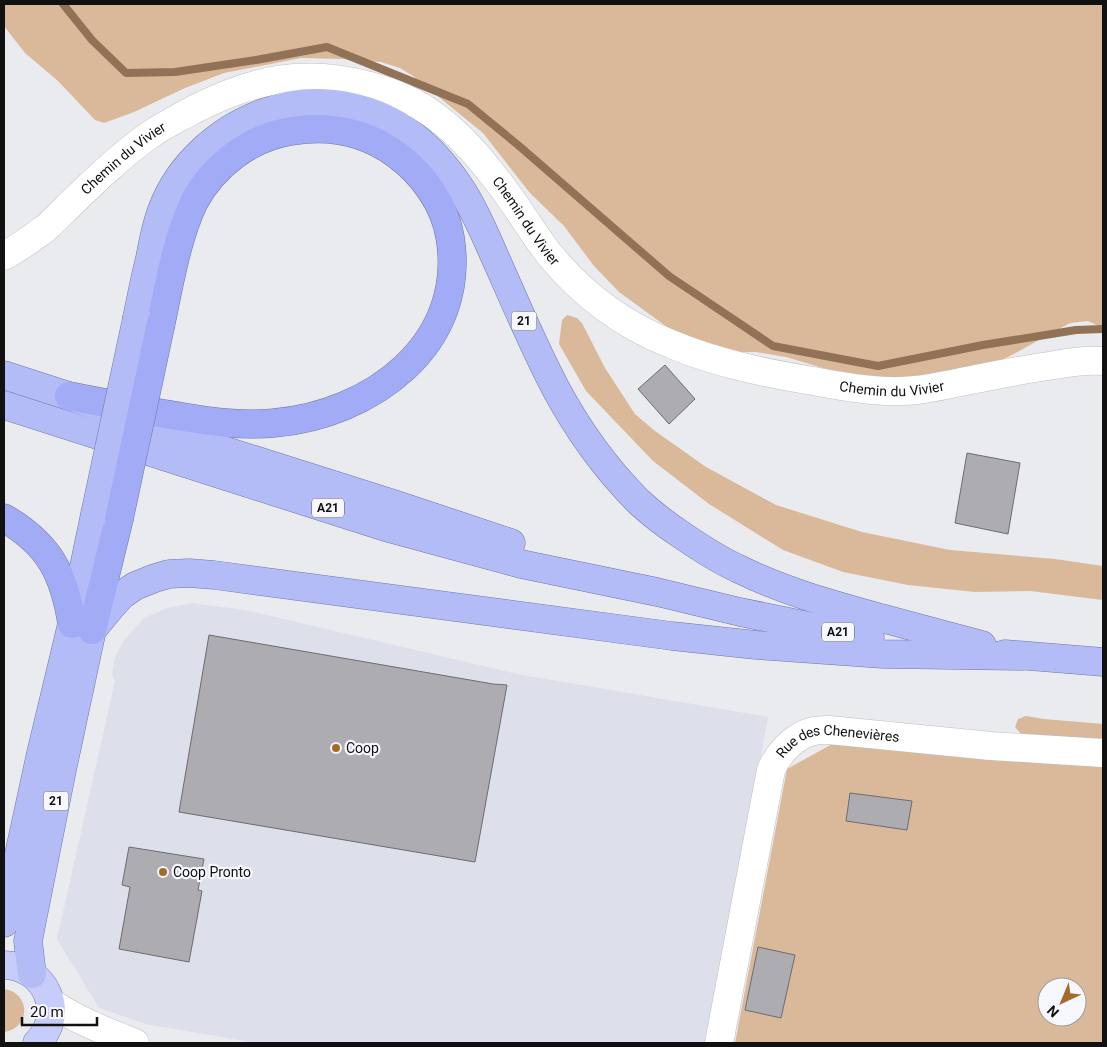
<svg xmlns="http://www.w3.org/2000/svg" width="1107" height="1047" viewBox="0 0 1107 1047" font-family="Roboto,sans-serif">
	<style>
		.built { fill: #dddfeb }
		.green { fill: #dab99a; fill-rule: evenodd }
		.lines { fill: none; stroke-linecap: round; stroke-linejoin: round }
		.stream { stroke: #917256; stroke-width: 8 }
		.building { fill: #acacb1; stroke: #6b6c70 }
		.minor-casing { stroke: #bfc0c5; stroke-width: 29 }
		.tertiary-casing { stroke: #bfc0c5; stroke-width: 29 }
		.primary-casing { stroke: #6f76a6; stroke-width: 29 }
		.trunk-casing { stroke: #6f76a6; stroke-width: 29 }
		.motorway-casing { stroke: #6f76a6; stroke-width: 29 }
		.minor { stroke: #fff; stroke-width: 28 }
		.tertiary { stroke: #fff; stroke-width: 28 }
		.primary { stroke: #c7cdfa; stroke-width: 28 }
		.trunk { stroke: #b4bcf8; stroke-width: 28 }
		.motorway { stroke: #a2acf6; stroke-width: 28 }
		.trunk-bridge-casing { stroke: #6f76a6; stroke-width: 29; stroke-linecap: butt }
		.motorway-bridge-casing { stroke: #6f76a6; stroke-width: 29; stroke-linecap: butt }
		.trunk-bridge { stroke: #b4bcf8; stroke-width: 28 }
		.motorway-bridge { stroke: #a2acf6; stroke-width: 28 }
		.poi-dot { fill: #a56b2b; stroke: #f7f8fd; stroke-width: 2 }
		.labels { text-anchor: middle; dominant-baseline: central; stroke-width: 4.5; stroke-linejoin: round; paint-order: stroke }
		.shield { fill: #f7f8fd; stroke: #565658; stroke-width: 1 }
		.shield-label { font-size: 12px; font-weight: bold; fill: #111112 }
		.street-label { font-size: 14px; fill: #111112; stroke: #f7f8fd }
		.poi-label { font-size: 14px; fill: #111112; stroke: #f7f8fd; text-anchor: start }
	</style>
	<rect width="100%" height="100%" fill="#eaebef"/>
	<polygon class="built" points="192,603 245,610 517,674 768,717 708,1043 255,1043 146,1024 99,1008 57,939 115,681 112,675 115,657 124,640 144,618 167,608"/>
	<g class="green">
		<polygon points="4,4 1103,4 1103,328 1088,321 1070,323 1010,356 968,374 878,380 833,371 786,357 756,352 726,352 678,335 619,292 594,266 564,226 530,193 483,133 413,76 400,68 381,62 342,59 301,58 224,73 185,88 134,112 104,123 95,120 58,81 25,53 4,26"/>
		<polygon points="567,315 577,318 582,323 605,368 635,414 655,431 706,467 776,505 862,532 950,550 1055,559 1103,566 1103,600 1030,591 975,592 908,585 843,572 783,550 709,504 653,461 586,391 559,344 562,320"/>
		<polygon points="1026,716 1044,719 1103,724 1103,743 1022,735 1015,727 1018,719"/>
		<path d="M834,743L1103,763V1043H735L787,769ZM1047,987H1077V1017H1047Z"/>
		<path d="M4,989C31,993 31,1028 4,1032Z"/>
	</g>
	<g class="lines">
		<polyline class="stream" points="63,4 92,40 126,73 175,72 256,60 327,47 468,104 518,145 669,276 773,346 878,366 983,345 1076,330 1103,329"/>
	</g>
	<g class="building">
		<polygon points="665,365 695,399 669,424 638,389"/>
		<polygon points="967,453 1020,463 1008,534 955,523"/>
		<polygon points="209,635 493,684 507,685 475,862 463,860 179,812"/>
		<polygon points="850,793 912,801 907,830 846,821"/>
		<polygon points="129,847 204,859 198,890 202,891 189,962 119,949 130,887 122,885"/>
		<polygon points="758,947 795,955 781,1018 745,1010"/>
	</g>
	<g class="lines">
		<defs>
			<g id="minor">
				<path id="s1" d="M4,256C19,248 32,238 46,228C79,196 113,161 151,134C164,125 179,118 193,110C253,79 305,68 370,86C392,92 414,101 432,114C455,130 475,152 492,174C513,199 529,228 549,254C581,293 623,325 671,344C716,363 765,373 813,381C846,387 882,394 916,390C926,389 936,387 946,385C982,378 1018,370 1055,365C1071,362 1087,360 1103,361"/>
				<path id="s2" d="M719,1043L771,770C778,754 792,738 810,732C816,730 823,730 829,730L991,746L1103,753"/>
			</g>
			<path id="tertiary" d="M50,1002C76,1020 105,1031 135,1043"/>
			<path id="primary" d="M4,965C45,966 67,1013 37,1043"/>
			<g id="trunk">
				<path d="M137,318C141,298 145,278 150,258C153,242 156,225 162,210C179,164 220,128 266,112C293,102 323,101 351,107C399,117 435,149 461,189C477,213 487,240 499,266C517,307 535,349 556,389C578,430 606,469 639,502C653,515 668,526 683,536C702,549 721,561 741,570C786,592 834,605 881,618C915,627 948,636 982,645"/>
				<polyline points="4,375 69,396 223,450 394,504 511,543"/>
				<polyline points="4,405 385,527 521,564 657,592 740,612 818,628 870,637"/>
				<polyline points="1005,654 1103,662"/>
				<polyline points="4,923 41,753 72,624 95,514"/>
				<polyline points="32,974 28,941 62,770 92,630 111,607 122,595 135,586 155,578 169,574 189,573 214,575 672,636 756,645 883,654 1022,656"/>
			</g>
			<g id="motorway">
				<path d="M69,396C107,403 145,411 183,417C213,422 243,426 274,423C370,415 468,345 450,237C445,205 423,174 397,155C366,132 329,125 292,131C250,137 213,166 194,202C177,237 169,285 161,323"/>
				<path d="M4,518C49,544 64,573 72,624"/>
				<polyline points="92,630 119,519"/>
			</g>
		</defs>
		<use href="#minor" class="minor-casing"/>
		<use href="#tertiary" class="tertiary-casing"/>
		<use href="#primary" class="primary-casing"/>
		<use href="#trunk" class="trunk-casing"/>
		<use href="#motorway" class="motorway-casing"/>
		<use href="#minor" class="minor"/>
		<use href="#tertiary" class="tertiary"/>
		<use href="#primary" class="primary"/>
		<use href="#trunk" class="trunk"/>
		<use href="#motorway" class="motorway"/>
		<defs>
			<polyline id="trunk-bridge" points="95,514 137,318"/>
			<polyline id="motorway-bridge" points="119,519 161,323"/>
		</defs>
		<use href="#trunk-bridge" class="trunk-bridge-casing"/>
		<use href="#motorway-bridge" class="motorway-bridge-casing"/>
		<use href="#trunk-bridge" class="trunk-bridge"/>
		<use href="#motorway-bridge" class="motorway-bridge"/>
	</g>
	<g class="poi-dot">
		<circle cx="336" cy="748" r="5"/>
		<circle cx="163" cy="872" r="5"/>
	</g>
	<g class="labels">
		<g class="shield">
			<rect x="511.5" y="311.5" width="25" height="19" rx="4"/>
			<rect x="312" y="498.5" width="32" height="19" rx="4"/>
			<rect x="822" y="622.5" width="32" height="19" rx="4"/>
			<rect x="43.5" y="791.5" width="25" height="19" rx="4"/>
		</g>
		<g class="shield-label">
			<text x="524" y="321">21</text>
			<text x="328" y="508">A21</text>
			<text x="838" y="632">A21</text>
			<text x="56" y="801">21</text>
		</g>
		<g class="street-label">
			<text stroke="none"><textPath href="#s1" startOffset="155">Chemin du Vivier</textPath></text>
			<text stroke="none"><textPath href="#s1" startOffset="635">Chemin du Vivier</textPath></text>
			<text stroke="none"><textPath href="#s1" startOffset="1055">Chemin du Vivier</textPath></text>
			<text stroke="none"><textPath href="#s2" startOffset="359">Rue des Chenevières</textPath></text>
		</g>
		<g class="poi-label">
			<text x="346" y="748">Coop</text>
			<text x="173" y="872">Coop Pronto</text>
		</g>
	</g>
	<rect width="1107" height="1047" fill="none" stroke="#111112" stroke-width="10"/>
	<g transform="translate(1062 1002) rotate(224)"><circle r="24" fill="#f7f8fd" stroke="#9b9c9f"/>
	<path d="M0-4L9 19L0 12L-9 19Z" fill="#a56b2b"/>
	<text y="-8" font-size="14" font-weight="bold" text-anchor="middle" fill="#111112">N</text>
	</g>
	<path d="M22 1017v8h75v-8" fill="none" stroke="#111112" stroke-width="2.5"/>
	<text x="30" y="1017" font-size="15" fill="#111112" stroke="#f7f8fd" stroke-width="4" paint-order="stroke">20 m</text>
</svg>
